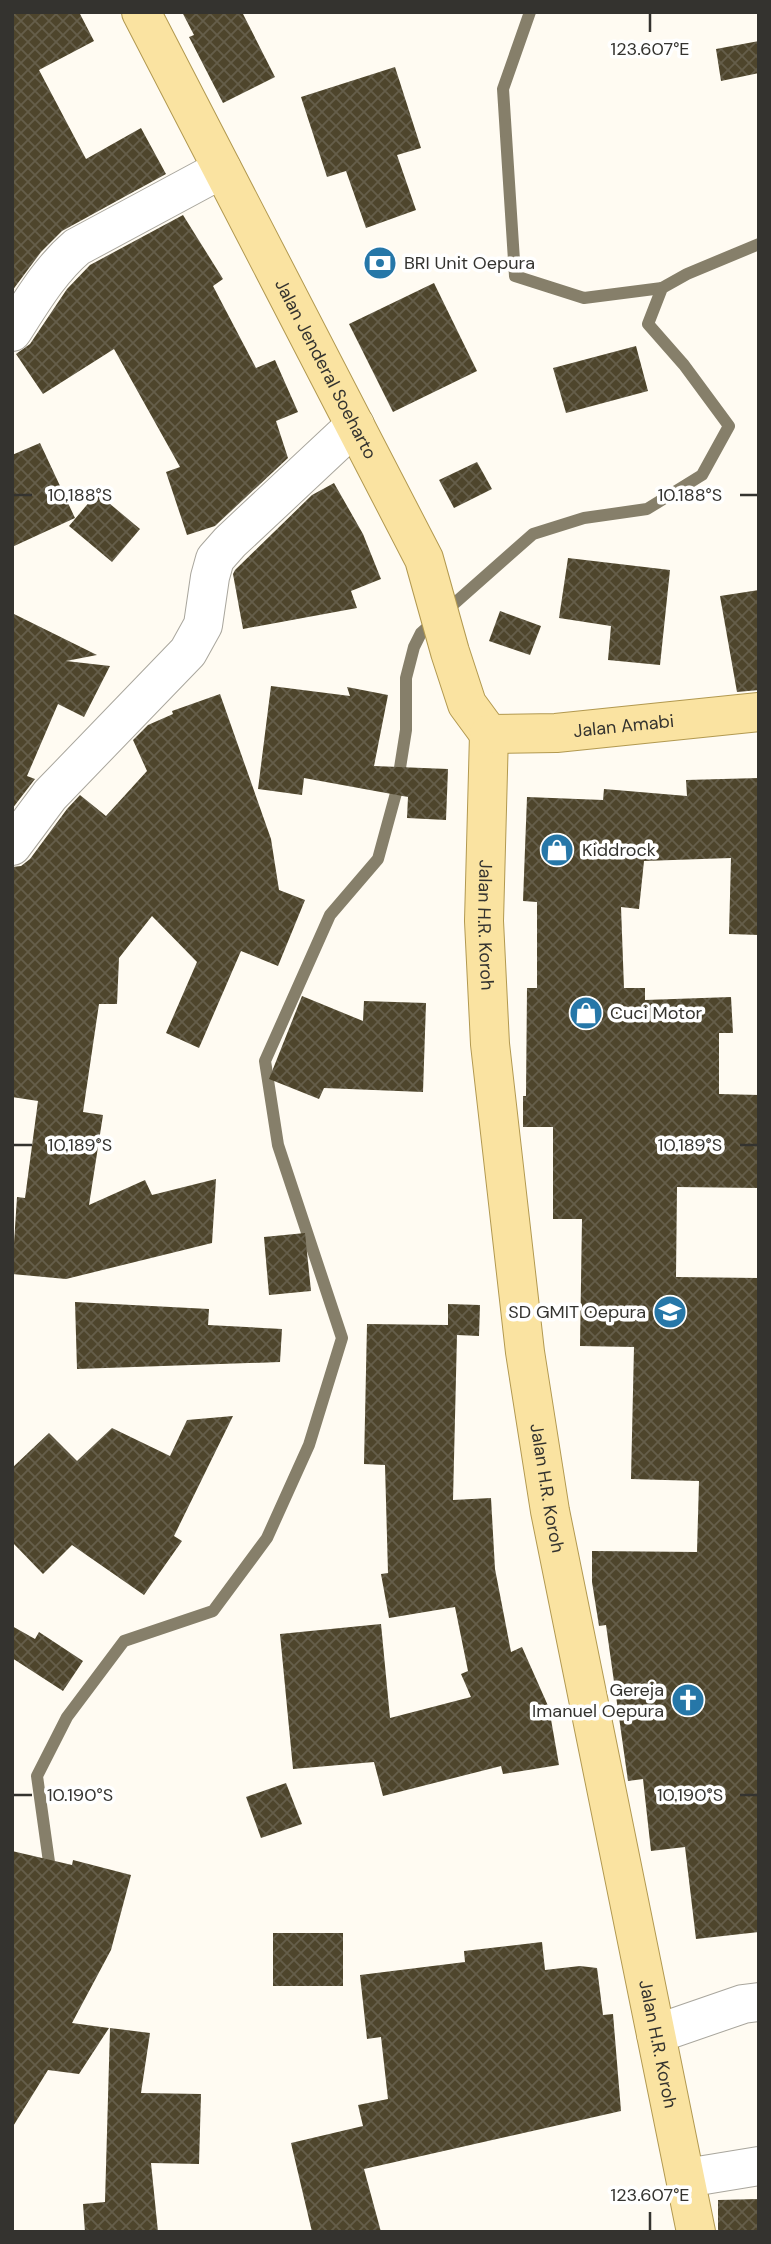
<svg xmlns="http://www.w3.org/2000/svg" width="771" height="2244" viewBox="0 0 771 2244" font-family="'DM Sans',sans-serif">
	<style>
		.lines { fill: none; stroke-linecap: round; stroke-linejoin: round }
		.stream { stroke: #867f6a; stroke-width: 12 }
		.building { fill: url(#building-cross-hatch) }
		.minor-casing { stroke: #a9a69d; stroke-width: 40 }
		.major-casing { stroke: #b29950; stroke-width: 40 }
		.minor { stroke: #fff; stroke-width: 38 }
		.major { stroke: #fae3a1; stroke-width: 38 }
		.ticks { fill: none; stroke: #34332f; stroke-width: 2.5 }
		.labels { text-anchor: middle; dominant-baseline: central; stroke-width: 7; stroke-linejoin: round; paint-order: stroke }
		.poi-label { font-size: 18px; fill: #34332f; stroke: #fff; text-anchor: start }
		.street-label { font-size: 18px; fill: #34332f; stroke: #fff }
		.ticks-label { font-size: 18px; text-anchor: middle; fill: #34332f; stroke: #fff; stroke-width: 7; stroke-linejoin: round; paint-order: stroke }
	</style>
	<defs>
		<pattern id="building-cross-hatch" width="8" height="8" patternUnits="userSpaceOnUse" patternTransform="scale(1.75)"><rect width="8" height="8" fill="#4e452c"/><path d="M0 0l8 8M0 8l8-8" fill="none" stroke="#655e4a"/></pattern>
	</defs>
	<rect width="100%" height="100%" fill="#fffbf2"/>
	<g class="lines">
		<g class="stream">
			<polyline points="530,12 503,89 515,276 584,298 662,288"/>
			<polyline points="48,1874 49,1862 37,1776 67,1717 124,1641 213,1611 267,1538 309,1445 342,1338 278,1145 265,1061 330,915 378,859 396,793 406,730 406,678 414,647 421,633 533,534 584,518 647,509 702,475 729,426 684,365 648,324 662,288 687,274 759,244"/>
		</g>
	</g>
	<g class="building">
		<polygon points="12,12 79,12 94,41 39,70 86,159 141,128 166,174 62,231 41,252 12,291"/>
		<polygon points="182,12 242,12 275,77 223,103 189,37 194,35"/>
		<polygon points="759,41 759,73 721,81 716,49"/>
		<polygon points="395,67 421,148 397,155 416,210 366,228 346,171 327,177 301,97"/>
		<polygon points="183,215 223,279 213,286 256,368 275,360 298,412 276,421 288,458 215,526 187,535 166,472 180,467 114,349 43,394 16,354 30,344 67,289 90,265"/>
		<polygon points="434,283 477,371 393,412 349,324"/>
		<polygon points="636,346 648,391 566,413 553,368"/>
		<polygon points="40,443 75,518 12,547 12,455"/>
		<polygon points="477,462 492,489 454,508 439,480"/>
		<polygon points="334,483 363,534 381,579 351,591 357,608 243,629 233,574 235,570 312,495"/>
		<polygon points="97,493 140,529 112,562 69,526"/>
		<polygon points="568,558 670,570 660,665 608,660 611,626 559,618"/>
		<polygon points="759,590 759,690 737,692 720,596"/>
		<polygon points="500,611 541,626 530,655 489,641"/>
		<polygon points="12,613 97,655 66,661 110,666 84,717 58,704 27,776 35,779 12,809"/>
		<polygon points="271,686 350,696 347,687 388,695 374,766 448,769 446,820 407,818 408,797 304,778 302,795 258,789"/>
		<polygon points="220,694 271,839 279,890 305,900 278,966 241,951 199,1048 166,1033 197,962 152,916 119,958 117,1004 99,1004 83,1112 103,1115 89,1205 145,1180 152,1195 216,1179 212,1243 66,1279 12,1274 17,1197 25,1198 38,1101 12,1097 12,867 21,866 30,859 67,809 80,795 106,816 147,771 133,740 148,725 173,714 172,711"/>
		<polygon points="759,778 759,935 729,934 731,858 644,861 639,909 621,907 624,988 645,988 645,1000 731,997 733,1033 719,1033 719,1094 759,1095 759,1188 677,1187 676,1277 759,1278 759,1932 696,1939 685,1847 651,1851 643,1779 628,1781 606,1625 599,1626 592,1582 592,1551 697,1552 699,1481 631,1479 634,1347 580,1346 582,1219 553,1219 553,1127 523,1127 523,1096 526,1096 527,988 537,988 537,902 523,901 527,797 603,800 604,789 687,796 686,780"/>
		<polygon points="302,996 363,1021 364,1001 426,1003 423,1092 324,1088 319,1099 269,1079"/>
		<polygon points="305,1233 311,1291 269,1295 264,1237"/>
		<polygon points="75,1302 209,1309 208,1325 282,1329 280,1362 77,1369"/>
		<polygon points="448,1304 480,1305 479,1336 457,1335 453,1500 491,1498 495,1569 511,1652 522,1647 549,1708 559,1765 503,1774 501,1766 383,1796 374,1762 293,1769 280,1634 381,1624 390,1718 471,1697 461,1674 468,1671 455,1607 389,1618 381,1574 388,1573 385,1465 364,1464 367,1324 448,1325"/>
		<polygon points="233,1416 174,1536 182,1541 144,1595 72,1545 43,1574 12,1542 12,1468 49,1433 77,1461 112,1428 170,1456 187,1420"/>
		<polygon points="12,1626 35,1639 39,1632 83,1661 63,1691 12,1658"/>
		<polygon points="286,1783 302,1824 261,1838 246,1797"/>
		<polygon points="12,1851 72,1865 73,1860 131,1875 111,1950 72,2023 109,2028 79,2074 48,2070 12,2128"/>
		<rect x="273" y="1933" width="70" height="53"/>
		<polygon points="542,1942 545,1970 580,1966 597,1968 603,2015 613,2014 621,2111 364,2169 381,2232 312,2232 291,2143 363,2126 358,2105 388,2099 381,2037 367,2039 360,1975 465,1962 464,1951"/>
		<polygon points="110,2028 150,2033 141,2093 201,2094 199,2164 151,2163 158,2232 85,2232 83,2204 105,2202"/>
		<polygon points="759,2199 759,2232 718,2232 718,2200"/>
	</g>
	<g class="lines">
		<defs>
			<g id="minor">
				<path d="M12,332C32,301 50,270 77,247L222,169"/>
				<polyline points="12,846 50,795 188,652 203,625 210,577 215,559 230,542 355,425"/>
				<polyline points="656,2034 743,2004 759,2002"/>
				<polyline points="686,2178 759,2166"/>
			</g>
			<g id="major">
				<path id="s1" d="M141,12L424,559L450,652L467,704L489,734"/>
				<path id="s2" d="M489,734L484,921L490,1044L525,1352L550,1511L696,2232"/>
				<path id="s3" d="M489,734L556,733L759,712"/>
			</g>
		</defs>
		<use href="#minor" class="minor-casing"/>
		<use href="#major" class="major-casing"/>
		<use href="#minor" class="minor"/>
		<use href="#major" class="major"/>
	</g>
	<path class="ticks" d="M650,14V32M14,495H32M740,495H757M14,1145H32M740,1145H757M14,1795H32M740,1795H757M650,2212V2230"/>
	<defs>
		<symbol id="bank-disc" viewBox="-11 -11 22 22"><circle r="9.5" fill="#2677a8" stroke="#fff"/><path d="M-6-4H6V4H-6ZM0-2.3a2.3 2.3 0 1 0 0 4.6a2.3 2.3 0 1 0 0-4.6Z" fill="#fff"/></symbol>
		<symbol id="shop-disc" viewBox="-11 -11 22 22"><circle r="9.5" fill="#2677a8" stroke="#fff"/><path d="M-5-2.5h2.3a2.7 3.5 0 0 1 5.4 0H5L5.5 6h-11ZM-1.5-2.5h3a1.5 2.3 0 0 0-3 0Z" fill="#fff"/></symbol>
		<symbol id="school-disc" viewBox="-11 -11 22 22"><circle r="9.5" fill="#2677a8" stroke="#fff"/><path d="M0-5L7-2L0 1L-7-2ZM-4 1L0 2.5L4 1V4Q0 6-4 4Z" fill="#fff"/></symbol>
		<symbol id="church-disc" viewBox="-11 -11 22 22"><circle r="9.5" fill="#2677a8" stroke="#fff"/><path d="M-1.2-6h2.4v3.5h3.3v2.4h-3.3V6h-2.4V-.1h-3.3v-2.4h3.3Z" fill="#fff"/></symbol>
	</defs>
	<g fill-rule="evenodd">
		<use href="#bank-disc" x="361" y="244" width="38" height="38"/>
		<use href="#shop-disc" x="538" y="831" width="38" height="38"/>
		<use href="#shop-disc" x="567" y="994" width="38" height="38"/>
		<use href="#school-disc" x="651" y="1293" width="38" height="38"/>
		<use href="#church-disc" x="669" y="1681" width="38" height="38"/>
	</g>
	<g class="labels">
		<g class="poi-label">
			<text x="404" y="263">BRI Unit Oepura</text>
			<text x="582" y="850">Kiddrock</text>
			<text x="610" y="1013">Cuci Motor</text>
			<text x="646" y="1312" text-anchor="end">SD GMIT Oepura</text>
			<text x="664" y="1690" text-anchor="end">Gereja<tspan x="664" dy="21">Imanuel Oepura</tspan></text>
		</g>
		<g class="street-label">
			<text stroke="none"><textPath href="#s1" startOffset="402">Jalan Jenderal Soeharto</textPath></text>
			<text stroke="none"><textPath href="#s3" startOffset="135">Jalan Amabi</textPath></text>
			<text stroke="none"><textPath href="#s2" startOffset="191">Jalan H.R. Koroh</textPath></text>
			<text stroke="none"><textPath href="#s2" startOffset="758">Jalan H.R. Koroh</textPath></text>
			<text stroke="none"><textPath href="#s2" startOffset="1325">Jalan H.R. Koroh</textPath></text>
		</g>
	</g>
	<g class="ticks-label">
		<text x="650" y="55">123.607°E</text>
		<text x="80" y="501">10.188°S</text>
		<text x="690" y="501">10.188°S</text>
		<text x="80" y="1151">10.189°S</text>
		<text x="690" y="1151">10.189°S</text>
		<text x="80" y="1801">10.190°S</text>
		<text x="690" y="1801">10.190°S</text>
		<text x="650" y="2201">123.607°E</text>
	</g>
	<rect width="771" height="2244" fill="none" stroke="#34332f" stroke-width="28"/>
</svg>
